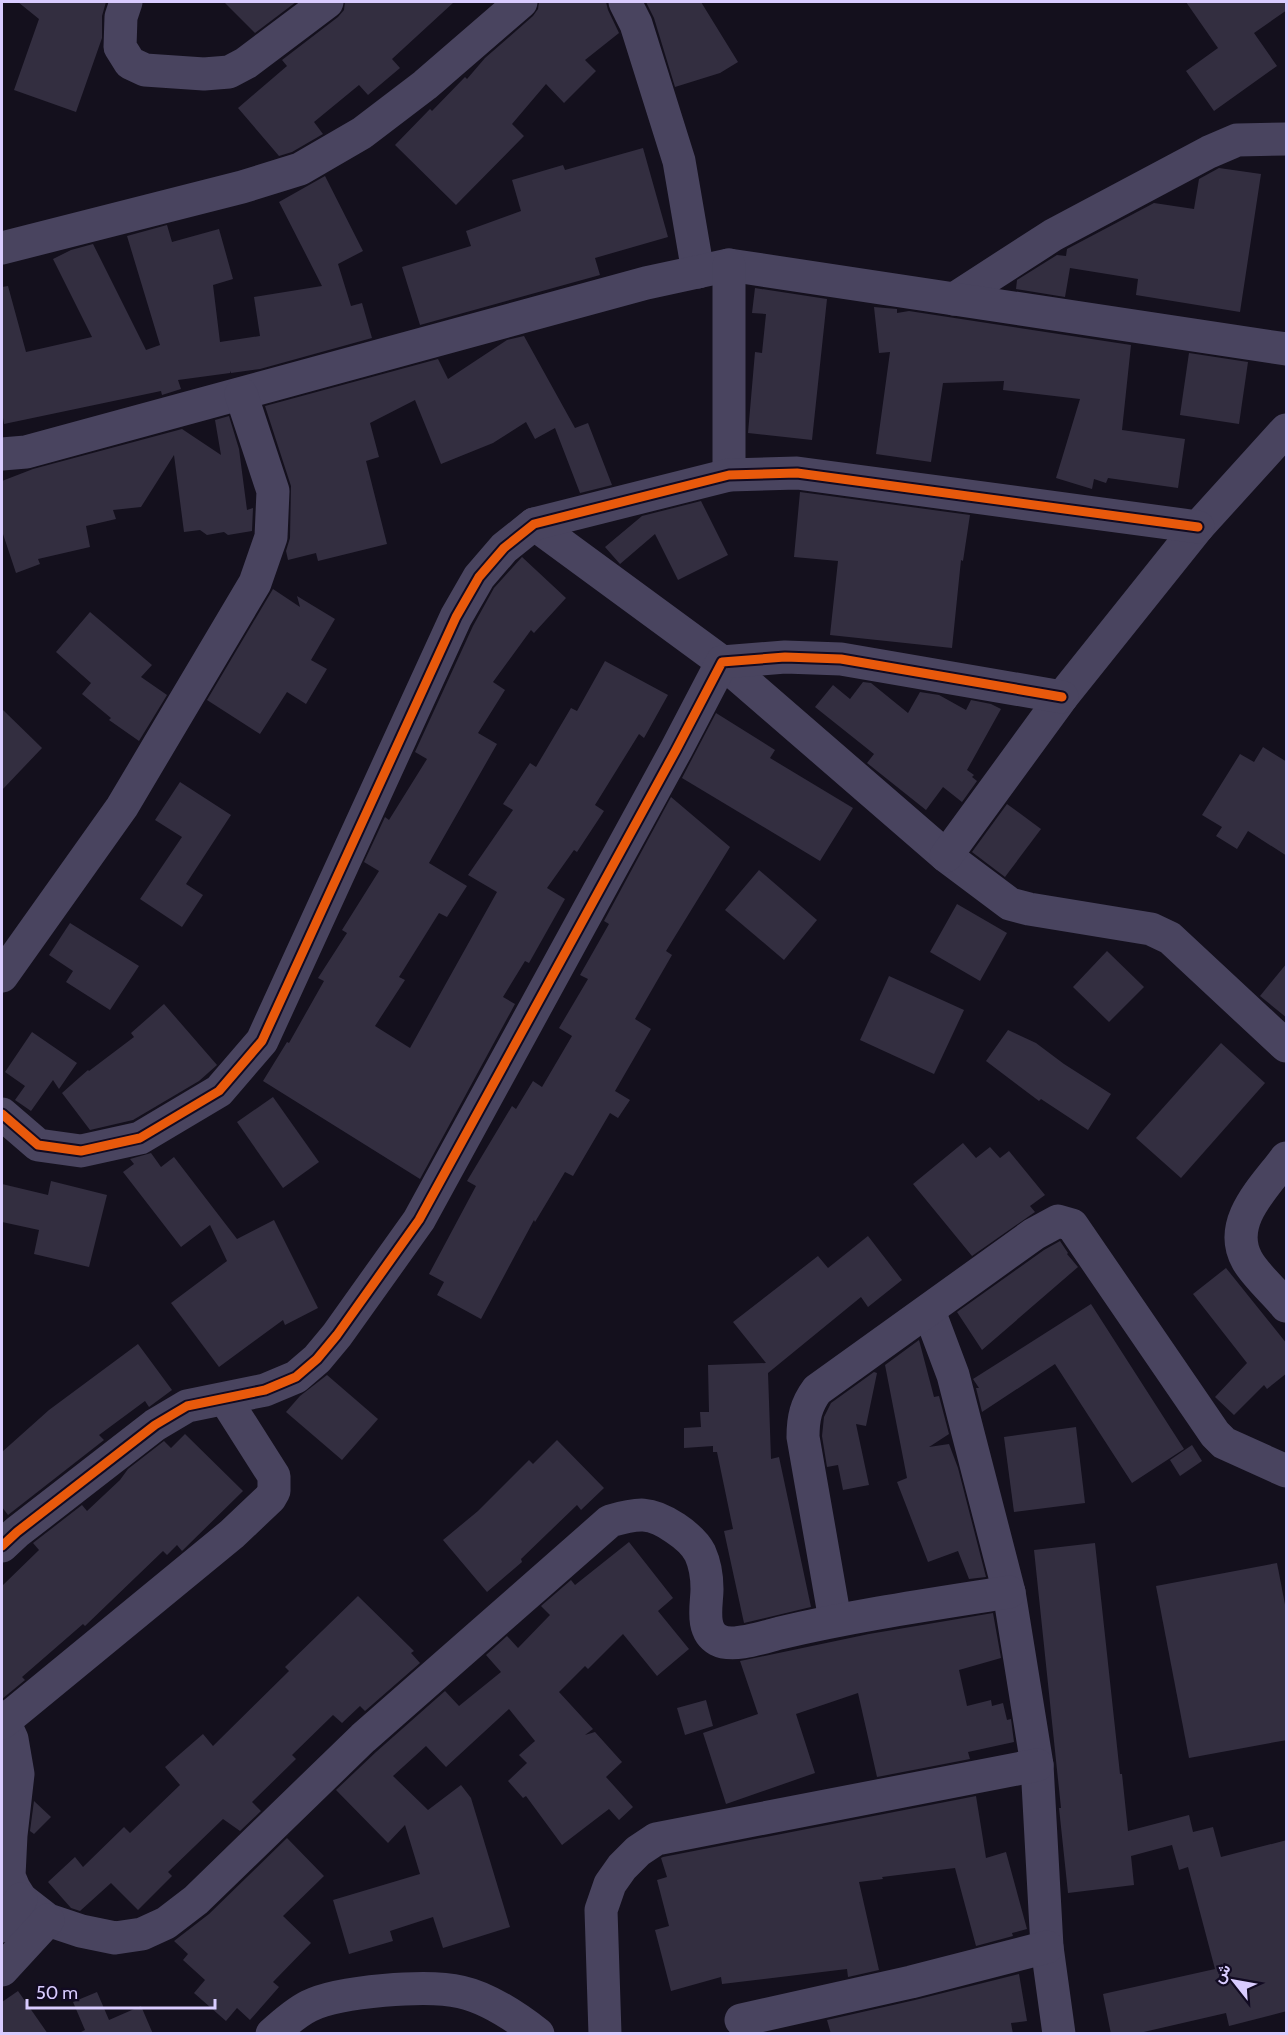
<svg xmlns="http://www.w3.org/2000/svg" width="1288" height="2035" viewBox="0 0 1288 2035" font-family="Cabin,Vazirmatn,sans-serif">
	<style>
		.building { fill: #332e40 }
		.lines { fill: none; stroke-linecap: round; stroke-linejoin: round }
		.minor { stroke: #49445f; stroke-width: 33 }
		.cycleway-casing { stroke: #120b22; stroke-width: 13 }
		.cycleway { stroke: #e8590c; stroke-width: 9 }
	</style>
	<rect width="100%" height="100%" fill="#14101d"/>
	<g class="building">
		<polygon points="18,2 106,2 102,16 102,38 76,112 14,90 39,19"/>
		<polygon points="224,2 296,2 255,33"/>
		<polygon points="345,2 454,2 392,59 400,68 368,95 359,85 314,122 323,134 292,152 279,156 238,108 287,66 282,60 338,17 344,10"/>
		<polygon points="539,2 606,2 608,10 619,33 585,60 596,71 564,103 546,84 512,124 524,136 456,205 395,145 430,109 432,111 465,77 467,79 485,58 533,16 538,9"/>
		<polygon points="646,2 701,2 738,62 720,73 675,87 654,18"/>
		<polygon points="1186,2 1287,2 1287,10 1254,33 1277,66 1214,111 1186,71 1218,48"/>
		<polygon points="643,148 668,237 595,258 600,275 420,325 402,267 471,246 466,231 521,211 512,180 563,165 565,170"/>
		<polygon points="1219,168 1261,174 1240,312 1136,295 1138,279 1070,268 1065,297 1016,289 1017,280 1057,255 1066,256 1067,249 1154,203 1194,209 1199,179"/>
		<polygon points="325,176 363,251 338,264 351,306 362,303 372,338 260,369 231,373 230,371 230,373 178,380 181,389 162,395 161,391 4,424 2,412 2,287 8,286 26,352 92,337 53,259 71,250 93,244 146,350 160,345 127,236 167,225 172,242 219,229 233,279 213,285 220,342 260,336 254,297 322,286 279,202"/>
		<polygon points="755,288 827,299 812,440 748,433 755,352 762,353 766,314 752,313"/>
		<polygon points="874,307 897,309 897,313 909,311 1131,345 1122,430 1185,439 1178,488 1108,478 1106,483 1094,479 1092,489 1056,478 1080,399 1003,390 1004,381 943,383 931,462 876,454 890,352 879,353"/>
		<polygon points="524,336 575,428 588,423 612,485 580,493 555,428 535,439 526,422 493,443 441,464 415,400 370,423 379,457 366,461 387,544 318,561 316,553 288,560 286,551 290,538 291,486 265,406 438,359 448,379 507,340"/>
		<polygon points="1189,353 1248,362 1239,424 1180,415"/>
		<polygon points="229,416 239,449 247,510 253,508 252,531 228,535 224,532 207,535 200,530 184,532 174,455 141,507 113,510 116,519 86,526 90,547 38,559 40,564 16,573 2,531 2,481 33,469 182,429 221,455 215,420"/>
		<polygon points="800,492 970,515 963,561 961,560 952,648 830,635 838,561 794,557"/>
		<polygon points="701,501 728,555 678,580 655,534 620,564 605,547 642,516"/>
		<polygon points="522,557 566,598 534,633 531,630 493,682 505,690 478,733 497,744 429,863 467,886 447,917 439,913 399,977 405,980 375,1026 410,1048 497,892 468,875 513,810 503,804 530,763 536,767 571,708 577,711 605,661 668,695 644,738 639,734 595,805 604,811 577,852 574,850 547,888 565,899 529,963 525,961 503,997 515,1004 420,1179 263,1081 287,1042 289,1043 324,981 318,978 347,933 342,930 379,871 364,862 385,817 389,820 427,759 415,752 473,626 494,588"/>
		<polygon points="273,589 300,607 297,596 335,619 311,660 327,669 306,704 287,692 260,734 207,700"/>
		<polygon points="90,612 152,665 141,677 167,695 139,741 109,720 111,718 82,694 91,683 56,652"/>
		<polygon points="863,682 871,683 908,713 920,692 939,695 966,710 971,700 991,704 1001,709 967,770 974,775 972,777 977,781 962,802 943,787 926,810 867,763 874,754 815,707 833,685 850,699"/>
		<polygon points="2,709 42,748 2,790"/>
		<polygon points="716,713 775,750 770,758 853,808 820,861 682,778"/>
		<polygon points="1263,747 1287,762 1287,856 1248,831 1237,849 1216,836 1222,827 1202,815 1240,754 1254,762"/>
		<polygon points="180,782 231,815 186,884 203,895 182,927 140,899 182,837 155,820"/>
		<polygon points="671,797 730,847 666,951 672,955 635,1019 651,1029 615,1091 630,1100 618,1118 610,1113 573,1176 565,1172 535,1222 534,1220 481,1319 437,1295 444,1282 429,1274 476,1186 467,1181 512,1106 516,1109 533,1081 542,1087 572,1036 559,1028 588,979 580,975 609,924 604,921"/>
		<polygon points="1007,804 1041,829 1005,877 972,852"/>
		<polygon points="759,870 817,920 784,960 725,910"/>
		<polygon points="957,904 1007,933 980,981 930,952"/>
		<polygon points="70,923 139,966 110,1010 66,982 73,971 49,955"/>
		<polygon points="1107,951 1144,987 1109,1022 1073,987"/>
		<polygon points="1287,963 1287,1018 1260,996"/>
		<polygon points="889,976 964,1010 934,1074 860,1040"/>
		<polygon points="164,1004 217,1065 199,1081 133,1120 90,1130 62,1093 88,1070 89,1071 134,1037 131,1033"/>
		<polygon points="1008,1030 1036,1043 1064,1064 1111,1094 1088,1130 1041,1099 1039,1101 986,1061"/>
		<polygon points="32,1032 77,1063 59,1089 53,1080 31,1111 15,1100 25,1086 5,1072"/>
		<polygon points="1221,1043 1265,1083 1181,1178 1136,1138"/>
		<polygon points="273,1097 319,1162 283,1188 237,1122"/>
		<polygon points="963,1143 976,1158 990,1147 1000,1158 1009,1151 1045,1195 1030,1206 1035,1212 972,1256 913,1184"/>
		<polygon points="151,1153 161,1167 174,1157 237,1239 274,1220 318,1308 285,1325 283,1320 219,1367 171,1303 227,1261 210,1225 181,1247 123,1172 134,1164 130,1159"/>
		<polygon points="51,1181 107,1195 89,1267 34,1254 39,1230 2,1222 2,1184 48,1195"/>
		<polygon points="868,1236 902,1280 868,1307 861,1297 768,1373 771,1459 779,1457 811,1607 744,1623 724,1531 733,1529 717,1452 713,1452 713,1446 684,1448 684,1428 701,1427 700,1412 709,1412 708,1365 766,1363 733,1322 818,1256 828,1268"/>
		<polygon points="1060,1241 1068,1253 1067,1254 1078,1267 982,1350 957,1312 1044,1250"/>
		<polygon points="1226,1268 1287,1344 1287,1373 1267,1389 1264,1385 1234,1415 1215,1397 1247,1363 1193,1294"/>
		<polygon points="1091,1304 1184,1449 1132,1483 1055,1364 982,1412 976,1388 979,1388 973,1379"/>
		<polygon points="919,1340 934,1397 939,1396 949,1434 929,1447 949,1444 958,1468 986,1577 969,1579 958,1551 928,1562 897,1482 907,1478 885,1365"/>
		<polygon points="138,1344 172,1390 149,1407 145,1401 99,1435 104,1440 8,1515 2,1507 2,1452 49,1410"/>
		<polygon points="874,1372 877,1373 866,1426 856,1424 869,1485 843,1490 838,1465 827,1467 822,1436 824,1417 831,1403"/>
		<polygon points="327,1375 378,1419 342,1460 286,1412 300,1396"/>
		<polygon points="1076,1427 1085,1503 1014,1512 1004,1437"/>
		<polygon points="185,1434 243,1491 182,1551 177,1545 167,1555 163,1551 85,1626 83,1624 22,1677 25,1680 2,1699 2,1586 39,1550 33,1543 82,1505 87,1511 120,1480 128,1469 164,1441 171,1448"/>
		<polygon points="557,1440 604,1488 581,1510 577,1505 521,1559 522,1562 487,1592 443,1540 478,1511 529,1460 533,1464"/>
		<polygon points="1192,1445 1202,1461 1180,1476 1170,1460"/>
		<polygon points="629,1542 673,1598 658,1611 689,1649 657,1676 623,1634 588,1669 585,1666 559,1692 593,1729 585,1735 595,1732 622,1762 606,1777 633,1807 619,1820 609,1809 562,1845 526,1796 523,1798 508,1781 527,1763 519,1755 535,1741 509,1709 446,1767 426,1746 393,1776 428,1810 461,1785 471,1798 510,1927 443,1948 433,1917 390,1931 393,1941 349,1954 333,1900 420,1874 405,1825 388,1843 336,1790 376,1752 445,1691 459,1706 501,1672 486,1655 507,1636 518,1648 550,1615 541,1606 571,1580 575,1585"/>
		<polygon points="1095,1543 1120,1774 1122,1774 1128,1831 1189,1815 1193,1832 1213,1827 1221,1857 1287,1840 1287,2011 1229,2026 1226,2013 1135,2034 1111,2034 1103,1994 1215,1969 1188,1867 1179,1870 1172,1845 1131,1856 1134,1885 1068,1893 1059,1808 1061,1808 1034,1550"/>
		<polygon points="1277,1563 1287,1615 1287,1740 1189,1758 1156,1586"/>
		<polygon points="358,1596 414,1651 411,1653 420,1663 365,1711 360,1706 342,1723 333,1715 292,1755 296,1759 252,1802 261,1811 240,1831 223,1819 168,1872 172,1876 138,1910 111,1883 80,1911 71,1908 48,1882 75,1857 83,1867 124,1827 130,1833 180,1785 165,1767 203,1734 213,1746 289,1671 285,1667"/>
		<polygon points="993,1613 1001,1658 959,1670 967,1706 991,1700 992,1706 1003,1703 1007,1720 1011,1719 1014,1742 968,1752 970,1759 877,1777 858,1693 796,1714 815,1773 726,1804 703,1733 758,1714 740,1661 869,1634"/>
		<polygon points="706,1700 713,1726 685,1735 677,1708"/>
		<polygon points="976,1796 986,1858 1006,1852 1027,1929 1012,1933 1013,1936 976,1946 955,1868 882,1877 883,1879 859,1882 879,1970 848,1977 847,1969 722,1984 721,1977 671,1991 655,1930 669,1926 657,1880 667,1877 661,1858 663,1857"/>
		<polygon points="34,1801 51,1817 34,1834 30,1831"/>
		<polygon points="287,1838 324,1876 283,1916 311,1943 273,1982 279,1987 250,2020 237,2008 226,2021 194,1993 205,1980 183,1960 188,1954 174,1941 209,1914"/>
		<polygon points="1019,1974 1027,2021 1011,2023 1013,2034 831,2034 827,2020 915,2000"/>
		<polygon points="18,1991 48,2034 2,2034 2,2002"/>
		<polygon points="97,1992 109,2020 141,2006 153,2034 77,2034 85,2030 73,2002"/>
	</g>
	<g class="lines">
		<g class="minor">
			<polyline points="126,2 121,17 120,47 130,63 145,70 204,74 229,72 246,63 327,2"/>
			<polyline points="625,2 636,24 679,161 698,272"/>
			<polyline points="2,248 242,187 300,169 362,133 425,85 521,2"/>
			<polyline points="954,299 1053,235 1209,152 1237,140 1286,139"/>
			<polyline points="2,454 26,452 646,283 729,265 1286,349"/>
			<polyline points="729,475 729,265"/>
			<polyline points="534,524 722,662 946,856 1010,904 1029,909 1151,929 1170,938 1286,1046"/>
			<polyline points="946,856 1062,697 1198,527 1286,430"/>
			<polyline points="2,976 122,807 255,583 271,537 273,491 241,394"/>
			<polyline points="2,1114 38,1145 81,1151 140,1138 219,1091 262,1041 456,617 479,577 504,548 534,524 729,475 797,473 1198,527"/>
			<path d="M1286,1158C1265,1187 1226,1222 1247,1260C1255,1275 1275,1292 1286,1306"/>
			<polyline points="929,1311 953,1375 1009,1592 1037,1765 1047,1947 1059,2034"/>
			<polyline points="2,1546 17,1532 155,1425 187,1406 265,1390 296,1377 317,1359 337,1335 419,1220 676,750 722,662 785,657 841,659 1062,697"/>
			<path d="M835,1620L803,1437C803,1418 806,1405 817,1390L1034,1234L1058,1221L1072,1225L1215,1434L1224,1443L1286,1471"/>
			<path d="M2,1717L12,1739L18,1774L11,1835L9,1876L14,1888L21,1899L48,1920L81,1931L115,1938L142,1934L166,1923L196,1900L363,1738L610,1521C638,1513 650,1511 675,1528C684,1534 695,1543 700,1553C705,1564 707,1577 707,1589C707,1604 700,1630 718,1640C733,1648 764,1637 780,1633C856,1615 933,1604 1009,1592"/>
			<polyline points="2,1723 232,1534 270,1498 274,1491 274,1476 225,1399"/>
			<polyline points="2,1926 21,1899"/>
			<polyline points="2,1970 48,1920"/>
			<polyline points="741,2020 911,1982 1047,1947"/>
			<path d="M272,2034C283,2024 297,2012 309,2006C339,1991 428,1984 461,1992C488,1998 515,2016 538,2034"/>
			<polyline points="605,2034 601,1910 610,1884 622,1867 638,1851 656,1839 1037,1765"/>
		</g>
		<defs>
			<g id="cycleway">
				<polyline points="2,1114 38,1145 81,1151 140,1138 219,1091 262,1041 456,617 479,577 504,548 534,524 729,475 797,473 1198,527"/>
				<polyline points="2,1546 17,1532 155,1425 187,1406 265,1390 296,1377 317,1359 337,1335 419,1220 676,750 722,662 785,657 841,659 1062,697"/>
			</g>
		</defs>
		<use href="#cycleway" class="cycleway-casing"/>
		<use href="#cycleway" class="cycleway"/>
	</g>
	<rect width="1288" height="2035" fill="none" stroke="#d9ccff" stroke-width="6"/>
	<g transform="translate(1234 1981) rotate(301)" stroke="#120b22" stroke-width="4.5" paint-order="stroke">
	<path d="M0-4.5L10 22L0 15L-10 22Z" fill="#d9ccff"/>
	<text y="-9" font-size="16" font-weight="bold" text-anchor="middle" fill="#d9ccff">ش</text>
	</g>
	<path d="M27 1999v9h188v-9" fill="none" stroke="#d9ccff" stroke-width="3"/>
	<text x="36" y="1999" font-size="18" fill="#d9ccff" stroke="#120b22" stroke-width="4.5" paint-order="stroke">50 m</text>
</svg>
